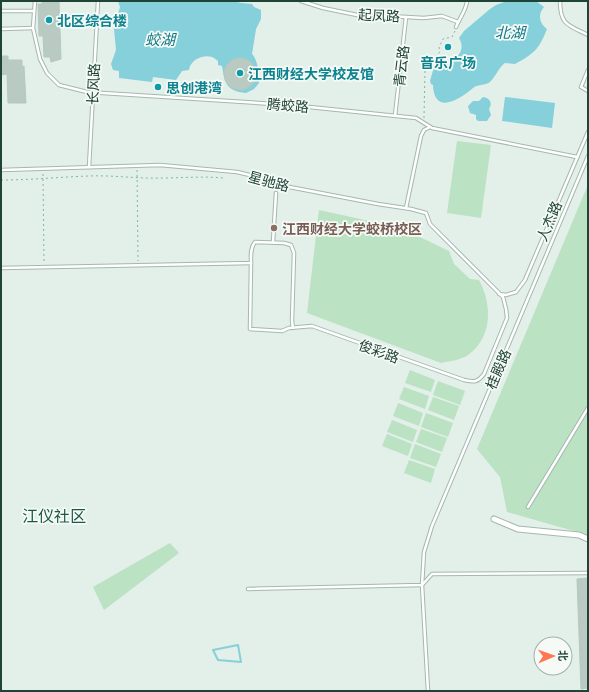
<svg xmlns="http://www.w3.org/2000/svg" width="589" height="692" viewBox="0 0 589 692" font-family="Barlow,'Noto Sans SC',sans-serif">
	<style>
		.green { fill: #bae2c3 }
		.water { fill: #85d0da }
		.lines { fill: none; stroke-linecap: round; stroke-linejoin: round }
		.stream { stroke: #85d0da; stroke-width: 2 }
		.building { fill: #b8cac2; stroke: #b5c9c0 }
		.lane-casing { stroke: #a5b8b0; stroke-width: 4.5 }
		.street-casing { stroke: #a5b8b0; stroke-width: 7 }
		.path { stroke: #80b6a3; stroke-width: 1; stroke-dasharray: 2 3; stroke-linecap: butt }
		.lane { stroke: #fff; stroke-width: 2.5 }
		.street { stroke: #fff; stroke-width: 5 }
		.culture-dot { fill: #0f9aa8; stroke: #f5faf7; stroke-width: 1.5 }
		.education-dot { fill: #8d6e63; stroke: #f5faf7; stroke-width: 1.5 }
		.labels { text-anchor: middle; dominant-baseline: central; stroke-width: 3.5; stroke-linejoin: round; paint-order: stroke }
		.street-label { font-size: 14px; fill: #204338; stroke: #f5faf7 }
		.culture-label { font-size: 14px; font-weight: bold; fill: #0d838f; stroke: #f5faf7; text-anchor: start }
		.education-label { font-size: 14px; font-weight: bold; fill: #785e54; stroke: #f5faf7; text-anchor: start }
		.water-label { font-size: 15px; font-style: italic; fill: #127887; stroke: #f5faf7 }
		.quarter-label { font-size: 16px; fill: #195846; stroke: #f5faf7 }
	</style>
	<rect width="100%" height="100%" fill="#e3efe9"/>
	<g class="green">
		<polygon points="457,141 491,145 481,218 447,213"/>
		<polygon points="587,187 588,188 588,535 507,512 500,477 477,449"/>
		<path d="M319,210L401,228L449,251L454,264L470,279L479,280C492,304 493,337 468,355C461,360 450,361 441,363L307,313Z"/>
		<polygon points="410,370 435,380 431,392 405,383"/>
		<polygon points="438,381 465,391 460,405 433,395"/>
		<polygon points="404,387 429,396 425,409 399,399"/>
		<polygon points="433,397 459,406 454,420 428,410"/>
		<polygon points="398,403 423,413 419,426 393,416"/>
		<polygon points="426,413 453,423 448,437 421,427"/>
		<polygon points="392,420 417,430 413,442 387,432"/>
		<polygon points="421,429 447,438 442,452 416,442"/>
		<polygon points="387,434 412,444 408,456 382,446"/>
		<polygon points="415,444 441,454 436,467 410,458"/>
		<polygon points="409,460 435,469 431,483 404,473"/>
		<polygon points="170,543 179,553 104,610 93,587"/>
	</g>
	<g class="water">
		<path d="M118,1H233L241,3L252,4L254,7L261,10V19L256,29L252,54C258,60 259,74 259,83L254,89L246,93C226,91 225,83 222,66L218,65V61C216,60 215,58 212,57C203,54 190,60 189,70L182,71L176,80L153,77L152,82L119,78V71L113,70L111,64L116,50L114,29L120,7Z"/>
		<path d="M507,1H536L544,7C537,15 540,24 547,29C539,49 535,53 515,64L505,63C499,67 496,76 490,82C485,86 477,84 473,88C460,99 434,116 433,85L431,84L430,81L434,67L442,65L444,63L445,60C458,60 466,50 459,38L464,31L490,9L496,5Z"/>
		<path d="M483,97C490,98 493,103 489,109L491,115L487,121H478L476,119V115L470,113L468,106L473,101H479Z"/>
		<polygon points="505,97 555,103 552,128 502,121"/>
	</g>
	<g class="lines">
		<polygon class="stream" points="238,645 241,662 218,660 213,650"/>
	</g>
	<g class="building">
		<polygon points="42,1 59,1 61,59 51,62 50,57 44,57 43,36 39,36 38,4 42,4"/>
		<polygon points="1,56 8,56 8,60 22,60 22,67 24,66 26,103 8,103 7,74 1,75"/>
		<circle cx="240" cy="74" r="16"/>
		<polygon points="588,578 588,688 581,689 577,579"/>
	</g>
	<g class="lines">
		<defs>
			<g id="lane">
				<polyline points="35,1 33,28 40,59 47,73 59,85 87,92 290,105 416,118 432,128 577,157"/>
				<polyline points="301,1 323,8 362,16 388,16 424,18 442,16 458,22"/>
				<path d="M560,1C560,25 568,25 588,35"/>
				<polyline points="1,11 33,11"/>
				<path d="M456,27C460,17 466,11 467,1"/>
				<polyline points="1,29 33,28"/>
				<polyline points="588,70 581,87 588,91"/>
				<polyline points="395,116 406,17"/>
				<polyline points="89,167 98,1"/>
				<path d="M1,170L160,165L237,172L258,177L279,185L378,204L411,209L426,213L430,224L503,297L506,309L507,318L484,374C477,383 474,382 464,380L312,326L289,328L282,331L250,329L251,263"/>
				<polyline points="406,208 421,136 424,130 430,127"/>
				<polyline points="273,242 276,193"/>
				<path d="M1,268L251,263C251,256 250,248 255,242L284,243L291,245L294,253L292,321L293,328"/>
				<polyline points="499,294 506,295 516,292 525,280 588,132"/>
				<polyline points="528,507 588,408"/>
				<polyline points="248,589 422,585 432,574 588,573"/>
				<polyline points="428,691 422,585 424,552 432,526 588,156"/>
			</g>
			<polyline id="street" points="494,519 518,529 579,535 588,539"/>
		</defs>
		<use href="#lane" class="lane-casing"/>
		<use href="#street" class="street-casing"/>
		<g class="path">
			<polyline points="424,118 425,70 428,63 440,52 439,47 443,39 452,37 455,31"/>
			<polyline points="137,170 138,261"/>
			<polyline points="43,174 44,263"/>
			<path d="M1,180C31,180 60,177 89,176C114,175 138,179 162,178C183,178 203,176 223,178"/>
		</g>
		<use href="#lane" class="lane"/>
		<use href="#street" class="street"/>
	</g>
	<g class="culture-dot">
		<circle cx="49" cy="20" r="4"/>
		<circle cx="448" cy="47" r="4"/>
		<circle cx="240" cy="73" r="4"/>
		<circle cx="158" cy="87" r="4"/>
	</g>
	<circle class="education-dot" cx="274" cy="228" r="4"/>
	<g class="labels">
		<g class="street-label">
			<text transform="translate(379 15) rotate(3)">起凤路</text>
			<text transform="translate(401 66) rotate(-83)">青云路</text>
			<text transform="translate(93 84) rotate(-87)">长风路</text>
			<text transform="translate(288 105) rotate(5)">腾蛟路</text>
			<text transform="translate(269 181) rotate(15)">星驰路</text>
			<text transform="translate(549 221) rotate(-67)">人杰路</text>
			<text transform="translate(379 351) rotate(20)">俊彩路</text>
			<text transform="translate(498 369) rotate(-67)">桂殿路</text>
		</g>
		<g class="culture-label">
			<text x="57" y="20">北区综合楼</text>
			<text x="448" y="62" text-anchor="middle">音乐广场</text>
			<text x="248" y="73">江西财经大学校友馆</text>
			<text x="166" y="87">思创港湾</text>
		</g>
		<g class="education-label">
			<text x="282" y="228">江西财经大学蛟桥校区</text>
		</g>
		<g class="water-label">
			<text x="510" y="32">北湖</text>
			<text x="160" y="39">蛟湖</text>
		</g>
		<g class="quarter-label">
			<text x="54" y="515">江仪社区</text>
		</g>
	</g>
	<rect width="589" height="692" fill="none" stroke="#204338" stroke-width="4"/>
	<g transform="translate(553 656) rotate(88)"><circle r="19" fill="#f5faf7" stroke="#a0b1ab"/>
	<path d="M0-3L7 15L0 10L-7 15Z" fill="#ff7651"/>
	<text y="-6" font-size="11" font-weight="bold" text-anchor="middle" fill="#204338">北</text>
	</g>
</svg>
